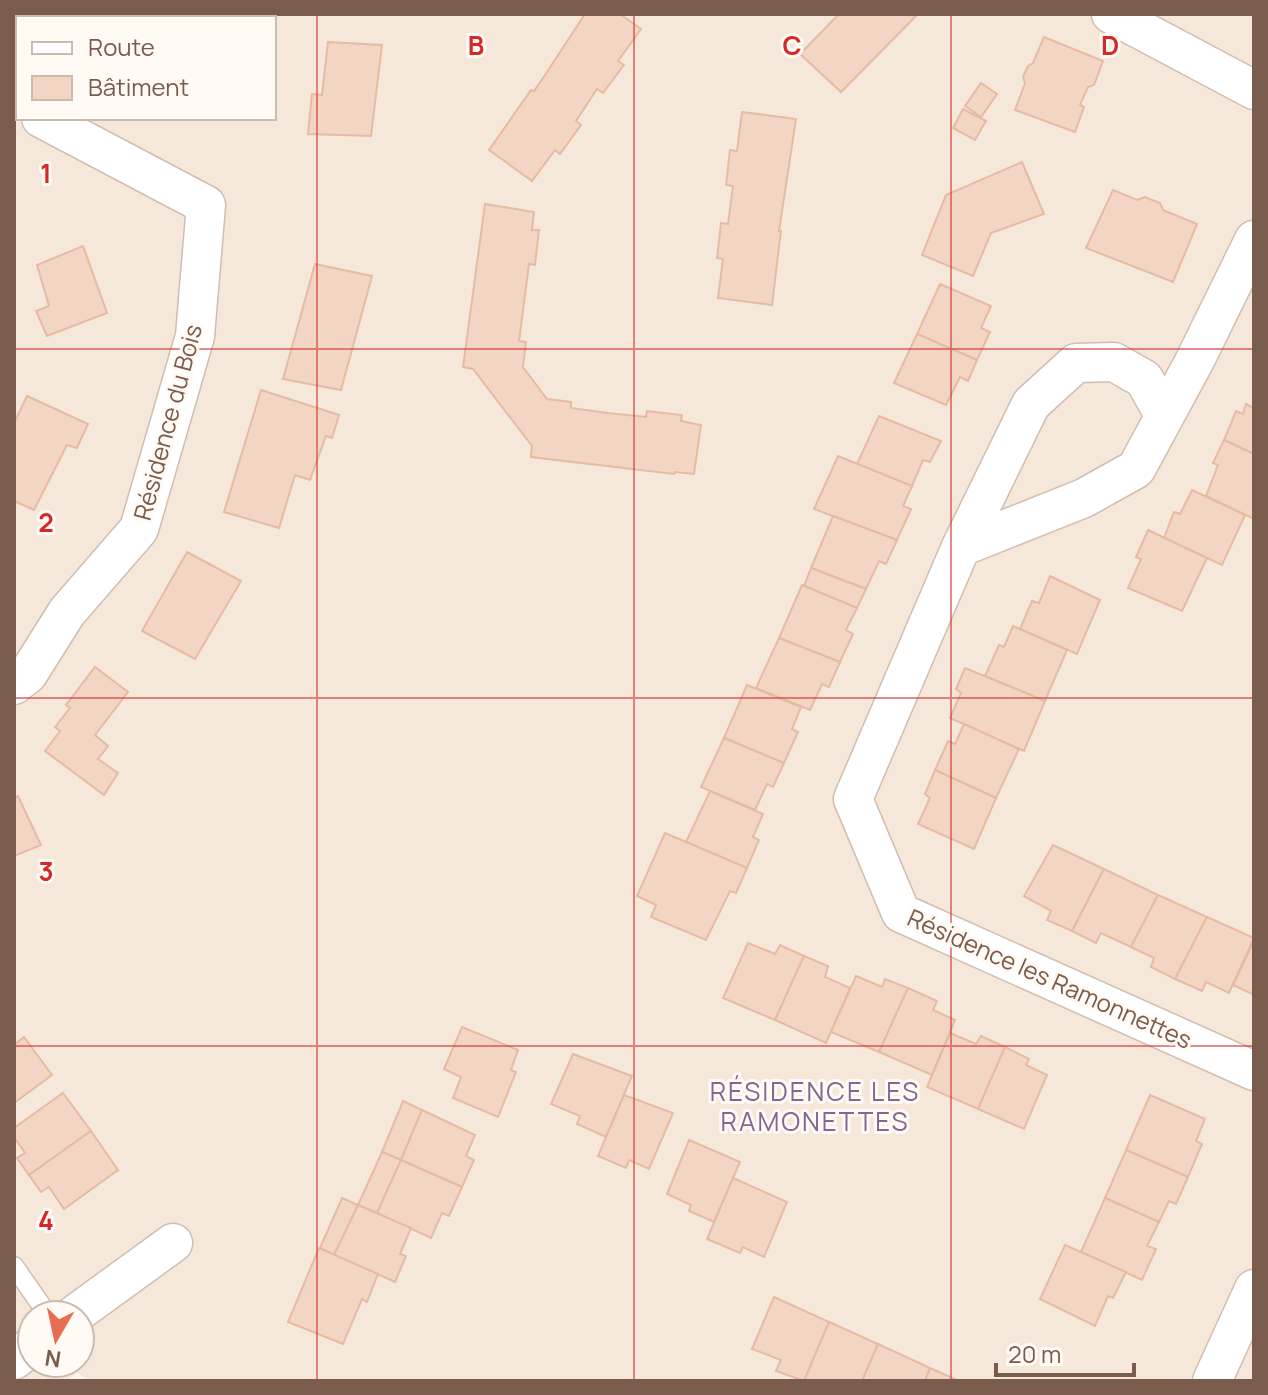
<svg xmlns="http://www.w3.org/2000/svg" width="1268" height="1395" viewBox="0 0 1268 1395" font-family="Manrope,sans-serif">
	<style>
		.residential { fill: #f5e8da; fill-rule: evenodd }
		.building { fill: #f3d5c3; stroke: #e6bba3; stroke-width: 2 }
		.lines { fill: none; stroke-linecap: round; stroke-linejoin: round }
		.service-casing { stroke: #d1beb0; stroke-width: 21 }
		.minor-casing { stroke: #d1beb0; stroke-width: 41 }
		.service { stroke: #fff; stroke-width: 18 }
		.minor { stroke: #fff; stroke-width: 38 }
		.grid { fill: none; stroke: #d62828; stroke-width: 2; stroke-opacity: 0.55 }
		.labels { text-anchor: middle; dominant-baseline: central; stroke-width: 6; stroke-linejoin: round; paint-order: stroke }
		.street-label { font-size: 24px; fill: #7a5c4d; stroke: #fffaf3 }
		.neighbourhood-label { font-size: 26px; letter-spacing: 2px; fill: #846695; stroke: #fffaf3 }
		.grid-label { font-size: 26px; text-anchor: middle; font-weight: bold; fill: #d62828; stroke: #fffaf3; stroke-width: 6; stroke-linejoin: round; paint-order: stroke }
	</style>
	<rect width="100%" height="100%" fill="#fdf6ec"/>
	<path class="residential" d="M14,14H1254V1381H90L77,1373L67,1381H14ZM18,18H274V118H18ZM32,1315H80V1363H32Z"/>
	<g class="building">
		<polygon points="585,14 620,14 641,29 618,61 624,65 603,93 597,89 576,121 581,125 560,154 555,150 532,181 489,150 531,90 534,91 545,75"/>
		<polygon points="839,14 918,14 841,92 800,54"/>
		<polygon points="1044,37 1103,61 1094,85 1088,87 1080,105 1084,107 1075,132 1015,110 1025,83 1023,77 1028,66 1033,63"/>
		<polygon points="328,42 382,45 371,136 308,134 312,94 322,95"/>
		<polygon points="981,83 997,94 981,117 965,106"/>
		<polygon points="963,109 986,121 975,140 953,128"/>
		<polygon points="742,112 796,119 779,231 781,231 772,305 718,298 723,259 717,258 721,223 728,224 733,186 726,185 730,150 737,151"/>
		<polygon points="1022,162 1044,214 991,233 973,276 922,255 946,195"/>
		<polygon points="1113,190 1137,200 1145,197 1160,203 1163,210 1197,224 1173,282 1086,248"/>
		<polygon points="485,204 534,212 532,230 539,230 535,265 529,264 519,341 526,342 523,367 547,399 571,402 571,408 608,413 646,417 647,411 682,415 681,421 701,425 694,474 675,472 674,474 531,457 532,446 473,369 463,367"/>
		<polygon points="83,246 107,313 47,336 36,311 49,306 37,265"/>
		<polygon points="315,264 372,276 341,390 283,379"/>
		<polygon points="940,284 991,306 981,328 990,332 977,360 917,334"/>
		<polygon points="917,334 977,360 968,381 960,377 946,405 894,383"/>
		<polygon points="261,390 339,415 332,438 326,436 310,480 295,475 279,528 224,512"/>
		<polygon points="27,396 88,424 77,448 67,445 34,510 14,501 14,423"/>
		<polygon points="1246,404 1254,408 1254,454 1224,440 1236,411 1243,414"/>
		<polygon points="879,416 941,441 930,462 923,460 912,486 857,464"/>
		<polygon points="1224,440 1254,454 1254,519 1206,496 1218,465 1213,463"/>
		<polygon points="838,456 912,486 903,506 911,509 897,540 814,509"/>
		<polygon points="1192,490 1245,515 1222,565 1164,538 1174,512 1180,514"/>
		<polygon points="833,516 897,540 886,564 879,561 866,589 811,568"/>
		<polygon points="1148,530 1207,558 1182,611 1128,588 1141,559 1136,557"/>
		<polygon points="187,552 241,581 195,659 142,631"/>
		<polygon points="811,568 866,589 857,608 804,586"/>
		<polygon points="1050,576 1100,600 1077,654 1020,629 1032,601 1039,603"/>
		<polygon points="802,585 857,608 846,630 853,634 840,662 779,638"/>
		<polygon points="1013,626 1067,650 1045,701 985,676 999,645 1004,647"/>
		<polygon points="779,638 840,662 829,687 822,684 810,710 756,688"/>
		<polygon points="95,667 128,692 95,735 108,746 98,759 118,773 104,795 45,751 60,731 55,727 70,708 66,705"/>
		<polygon points="965,668 1045,701 1024,751 950,718 961,693 956,689"/>
		<polygon points="747,685 801,707 792,729 798,732 784,763 724,738"/>
		<polygon points="964,724 1019,749 996,798 935,770 948,741 955,744"/>
		<polygon points="724,738 784,763 773,787 767,784 755,810 701,787"/>
		<polygon points="935,770 996,798 974,849 918,824 930,798 925,794"/>
		<polygon points="710,791 763,814 753,837 759,840 747,868 686,842"/>
		<polygon points="18,796 41,845 14,856 14,798"/>
		<polygon points="665,833 747,868 736,893 730,891 706,940 651,917 656,905 637,896"/>
		<polygon points="1053,845 1104,869 1072,931 1047,920 1051,911 1024,896"/>
		<polygon points="1104,869 1158,895 1131,947 1101,933 1096,943 1072,931"/>
		<polygon points="1158,895 1207,917 1175,979 1151,967 1154,958 1131,947"/>
		<polygon points="1207,917 1254,938 1229,993 1206,982 1202,991 1175,979"/>
		<polygon points="748,943 775,954 780,945 804,956 775,1020 723,998"/>
		<polygon points="1252,945 1254,946 1254,995 1233,985"/>
		<polygon points="804,956 828,966 825,977 850,988 826,1043 775,1020"/>
		<polygon points="856,976 882,987 885,979 908,988 879,1052 831,1032"/>
		<polygon points="908,988 937,1001 933,1010 955,1020 932,1075 879,1052"/>
		<polygon points="462,1027 518,1050 511,1070 516,1072 498,1117 453,1098 461,1077 444,1069"/>
		<polygon points="950,1033 976,1044 981,1036 1005,1047 978,1109 927,1087"/>
		<polygon points="24,1037 52,1075 14,1103 14,1045"/>
		<polygon points="1005,1047 1029,1059 1026,1065 1047,1075 1024,1129 978,1109"/>
		<polygon points="573,1054 632,1076 606,1137 577,1124 580,1116 551,1104"/>
		<polygon points="63,1093 91,1131 29,1175 17,1158 25,1153 14,1137 14,1128"/>
		<polygon points="624,1095 673,1113 649,1169 629,1160 626,1168 598,1156"/>
		<polygon points="1150,1095 1205,1119 1196,1141 1202,1144 1188,1177 1126,1150"/>
		<polygon points="403,1101 422,1110 401,1160 382,1152"/>
		<polygon points="422,1110 475,1135 466,1156 474,1160 462,1187 401,1160"/>
		<polygon points="91,1131 118,1170 64,1209 49,1187 41,1192 29,1175"/>
		<polygon points="689,1140 740,1162 714,1222 689,1211 691,1205 667,1194"/>
		<polygon points="1126,1150 1188,1177 1176,1204 1169,1201 1159,1222 1105,1198"/>
		<polygon points="382,1152 401,1160 377,1213 358,1205"/>
		<polygon points="401,1160 462,1187 449,1216 442,1213 431,1238 377,1213"/>
		<polygon points="733,1178 787,1202 764,1257 743,1247 740,1253 707,1239"/>
		<polygon points="342,1198 358,1205 334,1255 320,1248"/>
		<polygon points="1105,1198 1159,1222 1147,1246 1156,1249 1142,1280 1081,1252"/>
		<polygon points="358,1205 411,1228 400,1254 406,1256 395,1282 334,1255"/>
		<polygon points="1065,1245 1126,1272 1113,1298 1108,1296 1095,1326 1040,1299"/>
		<polygon points="319,1248 378,1274 367,1302 362,1299 343,1344 288,1322"/>
		<polygon points="774,1297 829,1322 804,1381 776,1371 781,1360 752,1349"/>
		<polygon points="829,1322 878,1344 862,1381 804,1381"/>
		<polygon points="878,1344 930,1368 925,1381 862,1381"/>
		<polygon points="930,1368 959,1381 925,1381"/>
	</g>
	<g class="lines">
		<defs>
			<polyline id="service" points="14,1266 48,1315"/>
			<g id="minor">
				<polyline points="1111,14 1254,90"/>
				<polyline points="1164,415 1144,379 1114,362 1076,363 1031,404 961,547 853,799 901,913 1254,1071"/>
				<polyline points="961,547 1084,498 1136,469 1194,362 1254,240"/>
				<polyline points="14,685 28,674 67,612 139,529 195,336 206,205 41,118"/>
				<polyline points="74,1315 173,1243"/>
				<polyline points="14,1360 32,1346"/>
				<polyline points="1212,1381 1254,1289"/>
			</g>
		</defs>
		<use href="#service" class="service-casing"/>
		<use href="#minor" class="minor-casing"/>
		<use href="#service" class="service"/>
		<use href="#minor" class="minor"/>
	</g>
	<path class="grid" d="M317,14V1381M634,14V1381M951,14V1381M14,349H1254M14,698H1254M14,1046H1254"/>
	<g class="labels">
		<g class="street-label">
			<text transform="translate(167 422) rotate(-75)">Résidence du Bois</text>
			<text transform="translate(1050 978) rotate(24)">Résidence les Ramonnettes</text>
		</g>
		<g class="neighbourhood-label">
			<text x="815" y="1091">RÉSIDENCE LES<tspan x="815" dy="30">RAMONETTES</tspan></text>
		</g>
	</g>
	<g class="grid-label">
		<text x="476" y="55">B</text>
		<text x="792" y="55">C</text>
		<text x="1110" y="55">D</text>
		<text x="46" y="183">1</text>
		<text x="46" y="532">2</text>
		<text x="46" y="881">3</text>
		<text x="46" y="1230">4</text>
	</g>
	<rect width="1268" height="1395" fill="none" stroke="#7a5c4d" stroke-width="32"/>
	<rect x="16" y="16" width="260" height="104" fill="#fffaf3" stroke="#cabbb1" stroke-width="2"/>
	<rect x="32" y="42" width="40" height="12" fill="#ffffff" stroke="#cabbb1" stroke-width="2"/>
	<text x="88" y="56" font-size="24" fill="#7a5c4d">Route</text>
	<rect x="32" y="76" width="40" height="24" fill="#f3d5c3" stroke="#cabbb1" stroke-width="2"/>
	<text x="88" y="96" font-size="24" fill="#7a5c4d">Bâtiment</text>
	<g transform="translate(56 1339) rotate(189)"><circle r="38" fill="#fffaf3" stroke="#cabbb1" stroke-width="2"/>
	<path d="M0-6L14 30L0 20L-14 30Z" fill="#e76f51"/>
	<text y="-12" font-size="22" font-weight="bold" text-anchor="middle" fill="#7a5c4d">N</text>
	</g>
	<path d="M996 1363v12h138v-12" fill="none" stroke="#7a5c4d" stroke-width="4"/>
	<text x="1008" y="1363" font-size="24" fill="#7a5c4d" stroke="#fffaf3" stroke-width="6" paint-order="stroke">20 m</text>
</svg>
